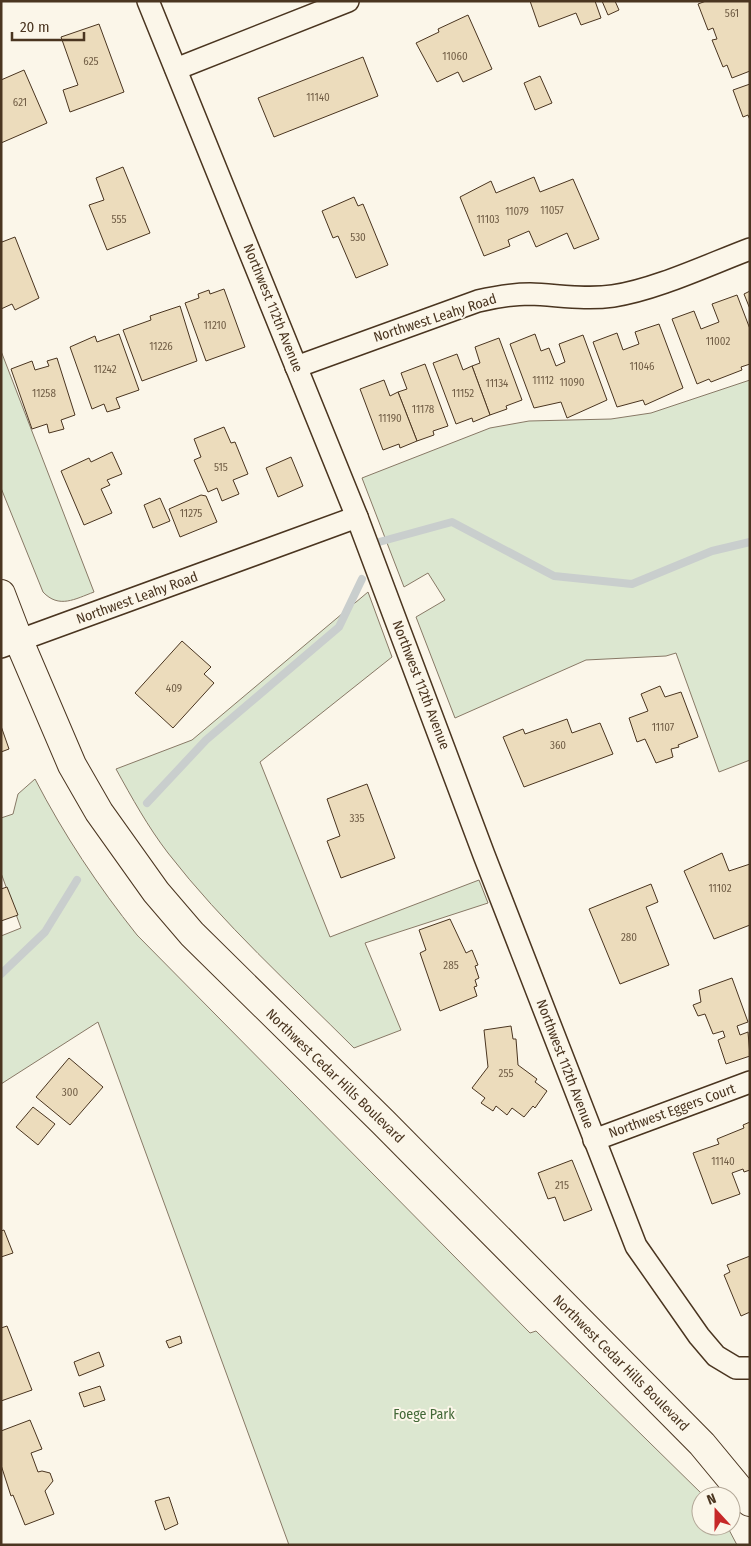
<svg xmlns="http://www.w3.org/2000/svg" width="751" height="1546" viewBox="0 0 751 1546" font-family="'Fira Sans Condensed',sans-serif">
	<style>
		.green { fill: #dce7d0; stroke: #887966 }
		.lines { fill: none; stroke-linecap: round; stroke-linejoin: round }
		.stream { stroke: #c9cecd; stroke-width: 8 }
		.building { fill: #ecdcbc; stroke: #4a3520 }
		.minor-casing { stroke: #4a3520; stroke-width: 24 }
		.secondary-casing { stroke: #4a3520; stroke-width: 30 }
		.minor { stroke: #fbf6e9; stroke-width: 21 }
		.secondary { stroke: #fbf6e9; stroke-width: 28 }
		.labels { text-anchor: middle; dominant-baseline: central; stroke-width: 4; stroke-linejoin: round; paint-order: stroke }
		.number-label { font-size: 11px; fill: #725f47 }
		.street-label { font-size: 14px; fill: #4a3520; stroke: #fbf6e9 }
		.park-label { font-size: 14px; fill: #436837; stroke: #fbf6e9 }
	</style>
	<rect width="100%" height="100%" fill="#fbf6e9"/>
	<g class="green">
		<path d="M1,351L94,592C75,599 59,609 43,592L1,488Z"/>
		<polygon points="750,380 750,760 719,772 676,653 666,656 586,660 455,718 416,617 445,600 428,573 404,587 362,478 490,428 529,421 611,419 651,413"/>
		<path d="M368,592L392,657L260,762L330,937L479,880L488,903L365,943L401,1030L354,1048C291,985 223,924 168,853C148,827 132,798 116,769L192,740Z"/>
		<path d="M35,779C64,835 98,886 137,935L530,1333L536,1331L704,1496H701V1526H727L737,1545H289L98,1022L1,1084V936L21,928L1,873V818L13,814L18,794Z"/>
	</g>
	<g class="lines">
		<g class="stream">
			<polyline points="379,542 452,522 554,576 632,584 712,551 750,542"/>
			<polyline points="147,803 206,740 339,627 362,579"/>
			<polyline points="1,974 45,932 77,880"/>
		</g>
	</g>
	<g class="building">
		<polygon points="530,1 595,1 601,18 581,25 576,13 539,27"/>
		<polygon points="602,1 615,1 619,10 608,15"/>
		<polygon points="706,1 750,1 750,71 732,78 727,65 723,67 712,40 717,39 713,28 708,30 698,4"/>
		<polygon points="468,15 492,69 463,82 458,72 437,82 416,43 439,32 438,29"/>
		<polygon points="99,24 124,92 70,112 63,90 78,85 61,37"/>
		<polygon points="363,57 378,96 274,137 258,98"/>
		<polygon points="24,70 47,123 1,143 1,80"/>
		<polygon points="540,76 552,103 535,110 524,83"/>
		<polygon points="750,84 750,120 748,115 743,117 733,90"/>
		<polygon points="123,167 150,233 107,250 89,205 104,200 96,178"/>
		<polygon points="534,177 540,192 573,179 599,239 574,249 567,233 536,247 529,231 508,240 510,246 484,256 460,197 491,181 496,193"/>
		<polygon points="354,197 358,206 363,204 388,265 356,278 338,236 333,238 322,211"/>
		<polygon points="15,237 39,298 15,310 12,304 1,309 1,239 2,242"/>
		<polygon points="224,289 245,347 206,361 185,303 199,298 198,294 209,290 210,294"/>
		<polygon points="750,291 750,309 744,294"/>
		<polygon points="737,295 750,329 750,364 741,367 742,370 711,382 709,379 697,384 672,319 694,311 701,329 719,322 712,304"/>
		<polygon points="180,306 197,361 142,381 123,330 151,320 150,316"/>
		<polygon points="659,324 683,388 645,405 643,400 617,407 593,342 617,333 623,350 639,344 635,332"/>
		<polygon points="119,334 139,390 116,398 120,408 107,412 104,404 92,409 70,347 95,336 97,342"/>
		<polygon points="535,334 541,351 549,348 556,366 565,362 559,344 583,335 607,400 567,418 561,402 534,408 510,344"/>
		<polygon points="499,338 522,400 506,406 507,409 490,415 472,366 480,363 475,347"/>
		<polygon points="457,354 463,370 472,366 490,415 473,422 472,418 456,424 433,363"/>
		<polygon points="57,358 75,415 61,420 64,429 49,433 47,424 32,429 11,369 32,361 35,370 49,366 47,361"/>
		<polygon points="425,364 448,426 433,431 434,435 417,441 398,392 407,389 401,373"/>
		<polygon points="384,380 390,396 398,392 417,441 400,448 399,444 383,450 360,389"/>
		<polygon points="224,427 231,443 235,442 248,474 233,480 239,494 222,501 217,488 208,492 194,460 201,457 194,439"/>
		<polygon points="112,452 122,474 107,480 110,485 101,489 112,513 84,525 61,471 89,458 91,462"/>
		<polygon points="291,457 303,486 278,497 266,468"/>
		<polygon points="201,495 206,496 217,522 180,537 169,509"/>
		<polygon points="160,498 170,521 153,528 144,505"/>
		<polygon points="182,641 211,667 204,674 214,683 173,728 135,693"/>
		<polygon points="660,686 665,697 681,692 698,737 678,745 679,747 671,749 673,757 656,763 645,739 637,742 629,718 648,711 641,694"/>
		<polygon points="567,719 572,733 600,723 613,754 524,787 503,737 523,729 525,734"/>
		<polygon points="1,726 9,749 1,752"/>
		<polygon points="367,784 395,858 341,878 327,841 340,836 327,799"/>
		<polygon points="722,853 729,871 750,864 750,925 714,939 684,871"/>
		<polygon points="651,884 658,902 646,907 669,965 620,984 589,909"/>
		<polygon points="7,887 18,915 1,921 1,889"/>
		<polygon points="450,919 466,953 472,950 478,965 475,966 479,978 475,980 477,986 474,987 477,996 440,1011 420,953 426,950 419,930"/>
		<polygon points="732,978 748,1022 737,1026 740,1035 748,1032 750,1056 726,1064 718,1040 725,1037 723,1031 713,1034 705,1014 698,1016 693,1005 701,1002 699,990"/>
		<polygon points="511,1026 513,1039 516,1039 518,1065 537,1079 535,1082 547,1091 535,1108 533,1106 524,1117 512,1108 507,1115 496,1106 493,1111 481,1103 485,1098 472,1088 488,1067 484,1030"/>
		<polygon points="69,1058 103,1087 70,1125 36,1097"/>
		<polygon points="33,1107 55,1124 38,1145 16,1127"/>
		<polygon points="750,1122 750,1170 744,1172 743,1169 732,1173 740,1194 712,1204 693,1153 719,1144 717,1139 744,1128 743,1125"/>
		<polygon points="572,1160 592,1210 564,1221 555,1197 548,1199 538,1173"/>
		<polygon points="4,1230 13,1253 1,1257 1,1231"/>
		<polygon points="750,1256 750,1312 741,1316 724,1275 730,1272 727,1265"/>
		<polygon points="7,1326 32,1390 1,1401 1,1328"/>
		<polygon points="180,1336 182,1343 169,1348 166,1341"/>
		<polygon points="99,1352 104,1366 79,1376 74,1362"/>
		<polygon points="100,1386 105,1400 84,1407 79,1393"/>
		<polygon points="30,1420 42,1449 31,1453 38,1472 42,1471 50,1473 53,1481 45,1491 54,1514 25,1525 13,1495 11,1496 1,1465 1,1431"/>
		<polygon points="169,1497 178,1524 165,1530 155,1501"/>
	</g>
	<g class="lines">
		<defs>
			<g id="minor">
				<polyline points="148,1 357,517 484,855 636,1246 699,1336 716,1356 736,1368 750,1368"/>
				<polyline points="176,69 348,1"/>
				<path d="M296,367L478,301C495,297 512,294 530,294C558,295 585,300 613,296C655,290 710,264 750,249"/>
				<polyline points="1,647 357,517"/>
				<polyline points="594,1140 750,1082"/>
			</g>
			<polyline id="secondary" points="1,594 19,641 72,765 99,812 156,892 192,934 383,1122 702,1444 750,1502"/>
		</defs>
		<use href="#minor" class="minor-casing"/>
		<use href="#secondary" class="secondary-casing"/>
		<use href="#minor" class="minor"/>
		<use href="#secondary" class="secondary"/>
	</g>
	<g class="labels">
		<g class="number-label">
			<text x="732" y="13">561</text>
			<text x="455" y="56">11060</text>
			<text x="91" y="61">625</text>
			<text x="318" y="97">11140</text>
			<text x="20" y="102">621</text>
			<text x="552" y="210">11057</text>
			<text x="517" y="211">11079</text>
			<text x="119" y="219">555</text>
			<text x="488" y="219">11103</text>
			<text x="358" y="237">530</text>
			<text x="215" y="325">11210</text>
			<text x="718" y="341">11002</text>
			<text x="161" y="346">11226</text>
			<text x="642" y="366">11046</text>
			<text x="105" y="369">11242</text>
			<text x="543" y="380">11112</text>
			<text x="572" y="382">11090</text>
			<text x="497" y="383">11134</text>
			<text x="44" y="393">11258</text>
			<text x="463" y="393">11152</text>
			<text x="423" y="409">11178</text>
			<text x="390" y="418">11190</text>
			<text x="221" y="467">515</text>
			<text x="191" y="513">11275</text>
			<text x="174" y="688">409</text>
			<text x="663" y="727">11107</text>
			<text x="558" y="745">360</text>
			<text x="357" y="818">335</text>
			<text x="720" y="888">11102</text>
			<text x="629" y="937">280</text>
			<text x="451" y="965">285</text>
			<text x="506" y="1073">255</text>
			<text x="70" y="1092">300</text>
			<text x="723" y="1161">11140</text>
			<text x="562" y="1185">215</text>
		</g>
		<g class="street-label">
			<text transform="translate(273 308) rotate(68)">Northwest 112th Avenue</text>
			<text transform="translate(435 318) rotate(-18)">Northwest Leahy Road</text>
			<text transform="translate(137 598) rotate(-20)">Northwest Leahy Road</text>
			<text transform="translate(421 685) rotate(69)">Northwest 112th Avenue</text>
			<text transform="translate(565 1064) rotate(69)">Northwest 112th Avenue</text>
			<text transform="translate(335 1076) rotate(44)">Northwest Cedar Hills Boulevard</text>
			<text transform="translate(672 1111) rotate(-20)">Northwest Eggers Court</text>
			<text transform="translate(621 1363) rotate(45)">Northwest Cedar Hills Boulevard</text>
		</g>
		<g class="park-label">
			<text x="424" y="1414">Foege Park</text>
		</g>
	</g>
	<rect width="751" height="1546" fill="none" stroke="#4a3520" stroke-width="5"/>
	<g transform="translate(716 1511) rotate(339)"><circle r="24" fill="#fbf6e9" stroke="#b4a999"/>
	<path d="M0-4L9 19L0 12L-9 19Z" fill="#c62828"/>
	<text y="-8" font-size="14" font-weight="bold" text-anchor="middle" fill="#4a3520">N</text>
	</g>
	<path d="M12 32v8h72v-8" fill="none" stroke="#4a3520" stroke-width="2.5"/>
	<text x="20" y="32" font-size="15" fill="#4a3520" stroke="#fbf6e9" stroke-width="4" paint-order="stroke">20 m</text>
</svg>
